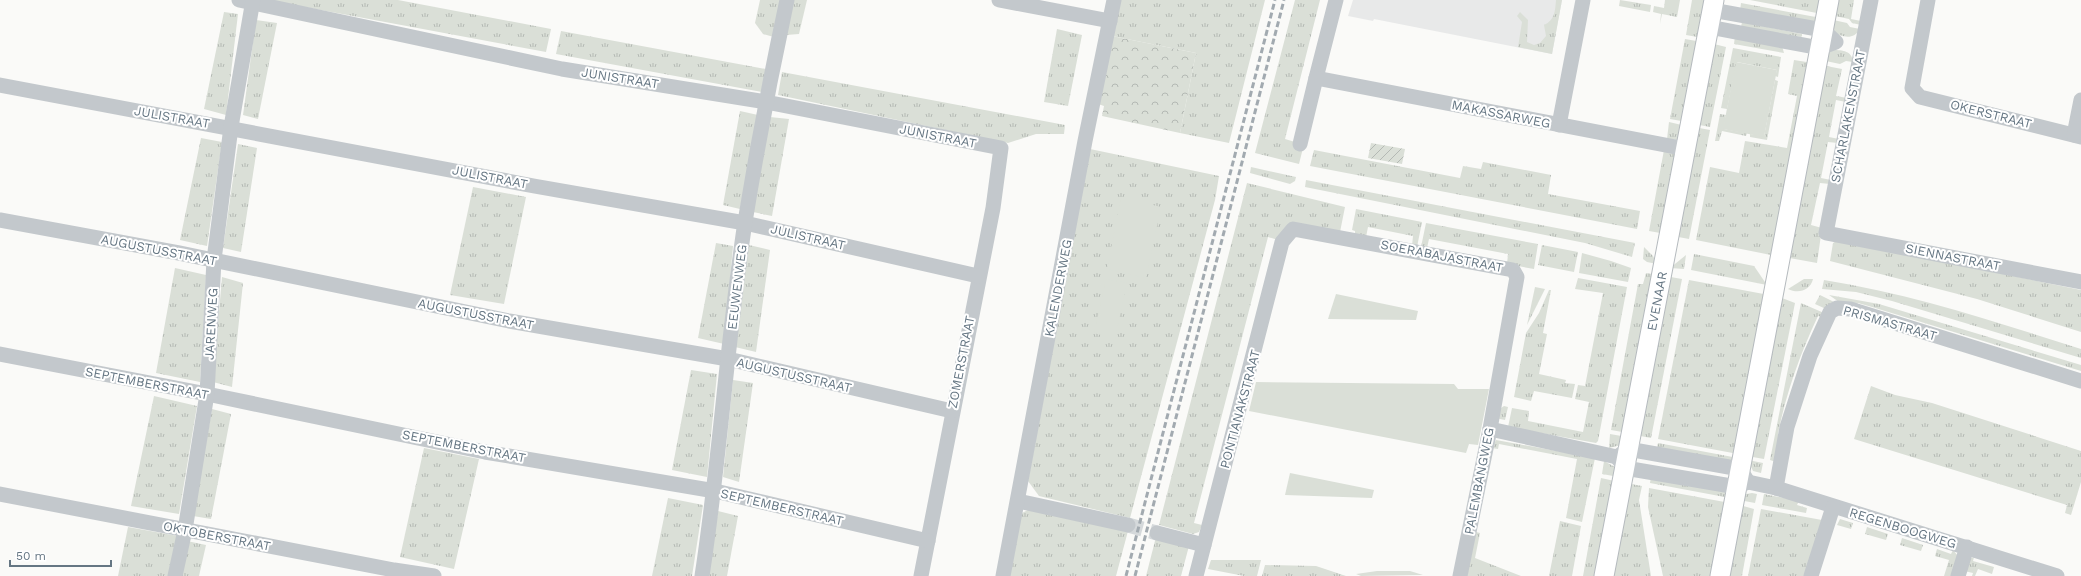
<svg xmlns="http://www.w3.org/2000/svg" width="2081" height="576" viewBox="0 0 2081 576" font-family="'Work Sans',sans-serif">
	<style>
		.built { fill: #e8e9e9 }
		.grass { fill: url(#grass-tufts) }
		.forest { fill: url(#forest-crowns) }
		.park { fill: #dadfd7 }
		.garden { fill: url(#garden-furrows) }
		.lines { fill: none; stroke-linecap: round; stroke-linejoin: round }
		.minor-tunnel { stroke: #d5d9db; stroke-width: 15; stroke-dasharray: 15 8; stroke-linecap: butt }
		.major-casing { stroke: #b5babe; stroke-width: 21 }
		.minor { stroke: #c3c8cc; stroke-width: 15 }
		.major { stroke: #fff; stroke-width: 19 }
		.rail { stroke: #a2aab0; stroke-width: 3; stroke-dasharray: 6 3; stroke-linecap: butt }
		.labels { text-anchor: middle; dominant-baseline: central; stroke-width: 4; stroke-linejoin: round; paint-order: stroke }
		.street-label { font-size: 13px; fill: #657683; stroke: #fff }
	</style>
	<defs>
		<pattern id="grass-tufts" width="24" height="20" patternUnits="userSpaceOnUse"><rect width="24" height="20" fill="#dadfd7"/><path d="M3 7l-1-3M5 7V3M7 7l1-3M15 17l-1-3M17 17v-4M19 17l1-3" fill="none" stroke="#b4b9b4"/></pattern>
		<pattern id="forest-crowns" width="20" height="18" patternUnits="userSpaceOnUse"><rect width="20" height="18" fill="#dadfd7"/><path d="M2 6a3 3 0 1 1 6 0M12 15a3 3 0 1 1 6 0" fill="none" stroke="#b4b9b4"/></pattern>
		<pattern id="garden-furrows" width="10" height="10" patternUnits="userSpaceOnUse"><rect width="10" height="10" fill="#dadfd7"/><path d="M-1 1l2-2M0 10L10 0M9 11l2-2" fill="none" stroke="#b4b9b4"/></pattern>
	</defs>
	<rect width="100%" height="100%" fill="#fafaf8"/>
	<polygon class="built" points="1353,0 1562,0 1552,54 1374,19 1373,21 1348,16"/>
	<g class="grass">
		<polygon points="267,0 398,0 551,29 546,52"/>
		<polygon points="760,0 782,0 774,37 763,34 755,23"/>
		<polygon points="794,0 807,0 799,34 786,35"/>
		<polygon points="1118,0 1265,0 1229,143 1180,133 1196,53 1112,36"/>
		<polygon points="1295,0 1320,0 1285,139 1295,142 1303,148 1299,164 1255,153"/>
		<path d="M1556,0H1562L1552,54L1518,47L1522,22L1517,16L1520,12L1528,20L1527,42L1534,45L1540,43L1546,36L1544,25C1555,20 1555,11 1556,0Z"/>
		<polygon points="1620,0 1651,5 1650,12 1619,6"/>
		<polygon points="1665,0 1680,0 1677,17 1662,14 1660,24 1661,14 1653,12 1654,6 1664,8"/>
		<polygon points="1692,0 1710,0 1703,38 1686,35"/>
		<polygon points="1750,0 1825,0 1822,14"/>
		<polygon points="1833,0 1854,0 1851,19 1861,21 1861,25 1852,23 1849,19 1830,15"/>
		<polygon points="1741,3 1821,18 1820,22 1740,11"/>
		<polygon points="224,12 238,14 226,115 204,109"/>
		<path d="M1829,19L1847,23L1850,27L1860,29C1854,40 1842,38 1833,31Z"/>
		<polygon points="256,20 277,23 258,119 243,115"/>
		<polygon points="1742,22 1802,34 1802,36 1801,37 1741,27"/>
		<polygon points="1057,29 1082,35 1068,106 1044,102"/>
		<polygon points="561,31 766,69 762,92 556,54"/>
		<polygon points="1735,36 1782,46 1784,53 1734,44"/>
		<polygon points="1685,39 1702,42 1687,122 1670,119"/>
		<polygon points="1710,43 1726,47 1710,127 1694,124"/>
		<polygon points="1733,48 1781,57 1778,77 1775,76 1777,70 1737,62 1727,109 1721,108"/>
		<path d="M1833,50C1843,50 1852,51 1853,62L1846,61L1840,64L1821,60L1826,53Z"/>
		<polygon points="1794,60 1813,63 1776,256 1696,240 1710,167 1739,173 1745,141 1787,148 1797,96 1788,94"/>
		<polygon points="1821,65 1842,69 1836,96 1847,98 1846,102 1836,100 1829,137 1839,139 1838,143 1828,142 1821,178 1831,180 1830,184 1820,183 1811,225 1822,228 1817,263 1784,257"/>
		<polygon points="782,72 1065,125 1064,134 1036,134 1008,143 778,95"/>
		<polygon points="1775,80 1778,81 1767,140 1750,137 1750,134 1764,136"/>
		<polygon points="740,111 758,115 740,209 723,205"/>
		<polygon points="1720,114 1726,115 1724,129 1747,133 1746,136 1722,131 1719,141 1715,141"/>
		<polygon points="770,117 789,119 772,216 753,212"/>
		<polygon points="1669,122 1686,126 1677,140 1667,139"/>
		<polygon points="1694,127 1710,130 1689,239 1673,236"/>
		<polygon points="201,138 222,142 207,246 180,240"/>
		<polygon points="238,144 257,148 241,252 223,248"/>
		<polygon points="1090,149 1219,176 1215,200 1130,518 1039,496 1028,481"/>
		<polygon points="1314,150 1460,178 1463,166 1481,169 1483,162 1551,175 1548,194 1640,211 1637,229 1310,166"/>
		<polygon points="1664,150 1671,152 1677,156 1666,234 1649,231"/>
		<polygon points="1251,167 1296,177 1295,181 1290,184 1250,173"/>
		<polygon points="1306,180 1635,243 1632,257 1585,243 1305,187"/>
		<polygon points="1247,183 1345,207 1340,232 1300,224 1278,240 1268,237 1194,523 1202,525 1199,532 1193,534 1159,525"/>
		<polygon points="473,187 526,197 504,304 450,295"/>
		<polygon points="1356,209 1422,222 1417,247 1412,246 1413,236 1368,227 1366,237 1355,235 1355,231 1352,230"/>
		<polygon points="1426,223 1538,244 1534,269 1507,264 1508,254 1429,239 1427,248 1421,247"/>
		<polygon points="1838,240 2081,290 2081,332 1977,299 1830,261 1833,243"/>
		<polygon points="716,243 733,246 724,344 698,338"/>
		<polygon points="749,245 770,250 756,352 735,347"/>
		<polygon points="1542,245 1578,252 1574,272 1538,265"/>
		<polygon points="1644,247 1653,256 1657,264 1647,262 1643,259"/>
		<polygon points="1582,253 1611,261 1631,268 1628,282 1579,273"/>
		<polygon points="1694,254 1754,266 1767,285 1691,270"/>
		<polygon points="1686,255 1684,269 1670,268"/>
		<polygon points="175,268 206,275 200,382 156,373"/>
		<polygon points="1646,273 1658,275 1628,433 1611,430 1638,284 1643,284"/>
		<polygon points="1665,276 1682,279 1651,438 1635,435"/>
		<polygon points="222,277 243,283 232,387 213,382"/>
		<polygon points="1578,278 1627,287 1598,441 1596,443 1508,427 1512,408 1529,411 1528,421 1583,432 1589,402 1575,399 1578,385 1585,386 1603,293 1575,289"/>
		<path d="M1804,279H1813C1810,291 1798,294 1788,289Z"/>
		<polygon points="1689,280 1769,295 1738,454 1658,439"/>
		<path d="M1824,280C1912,294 1996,322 2081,349V358L1892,301L1856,292L1822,289Z"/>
		<polygon points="1535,287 1545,289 1527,325"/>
		<polygon points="1549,290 1551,290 1543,333 1547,334 1539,374 1566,380 1565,383 1575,384 1572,398 1534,391 1531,401 1514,397 1526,333 1539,313"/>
		<polygon points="1820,295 1834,302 1826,309 1815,304"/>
		<polygon points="1829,295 1879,304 2081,365 2081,371 1872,307 1858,303 1856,306 1839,302"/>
		<polygon points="1782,298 1795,303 1764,459 1747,456"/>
		<path d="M1801,303L1824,313L1822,317L1818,316C1800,354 1786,393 1778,434L1782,435L1776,462L1770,460Z"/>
		<polygon points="691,370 717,374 707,477 672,470"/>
		<polygon points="733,380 753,383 739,482 723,477"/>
		<polygon points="1871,386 1895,395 1932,403 2081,451 2081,482 2071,515 2065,513 2067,505 1854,439"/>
		<polygon points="154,396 197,406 179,514 131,506"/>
		<polygon points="1504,406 1508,407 1505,420 1495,418 1498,410"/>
		<polygon points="212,409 231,414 211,519 193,516"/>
		<polygon points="1610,434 1627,437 1621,445 1609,448"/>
		<polygon points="1496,440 1595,458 1582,522 1566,518 1577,459 1499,444 1498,449 1492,448"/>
		<polygon points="1658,443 1738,458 1737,462 1656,451"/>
		<polygon points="424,448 479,459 454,569 400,557"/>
		<polygon points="1748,460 1763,463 1761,473 1753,471"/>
		<polygon points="1604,461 1615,467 1619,477 1602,474"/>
		<polygon points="1651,476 1728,491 1730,498 1650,483"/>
		<polygon points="1601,478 1619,482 1601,576 1583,576"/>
		<polygon points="1626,483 1642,486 1639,500 1651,576 1608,576"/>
		<polygon points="1649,488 1730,503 1715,576 1663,576 1648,507"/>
		<polygon points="1752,493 1757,494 1755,503 1739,500 1746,494"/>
		<polygon points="1764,494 1799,501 1797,505 1807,508 1806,513 1762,505"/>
		<polygon points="668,498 703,505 692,576 652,576"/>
		<polygon points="1736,504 1754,509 1742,576 1723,576"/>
		<polygon points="1030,509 1128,531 1116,576 1009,576 1022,513"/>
		<polygon points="1761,509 1822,520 1805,576 1748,576"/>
		<polygon points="718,511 738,516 727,576 708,576"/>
		<polygon points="1840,519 1853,523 1851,529 1837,525"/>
		<polygon points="1560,521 1581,526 1572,576 1549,576"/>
		<polygon points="128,527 178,536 168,576 118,576"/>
		<polygon points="1867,527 1888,534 1886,540 1865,534"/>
		<polygon points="1476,532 1480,533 1475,558 1521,576 1467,576"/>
		<polygon points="1156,537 1189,546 1181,576 1146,576"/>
		<polygon points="1902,538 1923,545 1921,551 1900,545"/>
		<polygon points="187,541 206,545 199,576 180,576"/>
		<polygon points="1937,549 1951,554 1953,550 1958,556 1953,576 1944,576 1949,560 1935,556"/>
		<polygon points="1974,557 1973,561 1994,567 1992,574 1978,569 1975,576 1972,576 1973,573 1964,571 1969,559"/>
		<polygon points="1211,560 1261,560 1257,576 1244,576 1208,569"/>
		<polygon points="1265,565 1316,566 1346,576 1262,576"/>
	</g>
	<polygon class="forest" points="1112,36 1196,53 1180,133 1102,116 1104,106 1098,104"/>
	<g class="park">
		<polygon points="1736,62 1777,70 1764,137 1723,129"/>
		<polygon points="1121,197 1161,207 1146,278 1107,269"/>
		<polygon points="1106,279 1127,283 1115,339 1094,333"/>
		<polygon points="1336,294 1418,311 1416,320 1328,319"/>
		<polygon points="1256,382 1454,384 1458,389 1489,389 1478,445 1469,444 1466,453 1249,411"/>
		<polygon points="1290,473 1374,490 1372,498 1285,495"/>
		<polygon points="1377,571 1410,571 1423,575 1361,576 1356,574"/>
	</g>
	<polygon class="garden" points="1371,143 1405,149 1402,164 1368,158"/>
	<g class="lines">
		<polyline class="minor-tunnel" points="1128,525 1157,533"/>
		<defs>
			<g id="major">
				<path id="s1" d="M1604,576L1714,0"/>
				<polyline points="1720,576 1829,0"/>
			</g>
		</defs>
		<use href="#major" class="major-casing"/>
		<g class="minor">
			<polyline points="239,0 562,69 766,102 1001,148 993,208 921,576"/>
			<polyline points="999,0 1110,21"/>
			<polyline points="1336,0 1316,78 1686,149"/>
			<polyline points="1871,0 1826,233 2081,282"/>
			<polyline points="1928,0 1912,88 1920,97 2081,137"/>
			<polyline points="1709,27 1820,48 1836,42 1823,30 1712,10"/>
			<polyline points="0,85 534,186 745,223 978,276"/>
			<polyline points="1559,125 1583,0"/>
			<polyline points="2074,135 2081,100"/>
			<polyline points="1300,144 1316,78"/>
			<polyline points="0,220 179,253 509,321 728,359 952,411"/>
			<polyline points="0,354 207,394 485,452 715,491 928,541"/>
			<polyline points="1490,429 1617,457"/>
			<polygon points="1628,449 1740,469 1748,482 1737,487 1625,468 1617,457"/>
			<polyline points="1748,482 1776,488 2057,576"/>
			<polyline points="1776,488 1787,427 1810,356 1830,312 1837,308 1850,309 2081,381"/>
			<polyline points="0,494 394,570 434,576"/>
			<polyline points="1018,501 1128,525"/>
			<polyline points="1157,533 1204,545"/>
			<polyline points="175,576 185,530 207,394 214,260 231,127 253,0"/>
			<path d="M702,576C720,459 727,340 745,222C757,148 771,74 787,0"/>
			<polyline points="1003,576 1085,141 1114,0"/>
			<polyline points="1196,576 1282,242 1293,229 1513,270 1517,277 1490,429 1460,576"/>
			<polyline points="1811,576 1833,507"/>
			<polyline points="1958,576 1967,547"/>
		</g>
		<use href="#major" class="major"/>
		<g class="rail">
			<polyline points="1126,576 1275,0"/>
			<polyline points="1135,576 1284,0"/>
		</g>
	</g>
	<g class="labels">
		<g class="street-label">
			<text transform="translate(620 78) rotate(9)">JUNISTRAAT</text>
			<text transform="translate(1501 114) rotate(11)">MAKASSARWEG</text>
			<text transform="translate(1991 114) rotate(14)">OKERSTRAAT</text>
			<text transform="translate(1848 116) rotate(-79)">SCHARLAKENSTRAAT</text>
			<text transform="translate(172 117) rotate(10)">JULISTRAAT</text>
			<text transform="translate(938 136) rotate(11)">JUNISTRAAT</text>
			<text transform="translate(490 177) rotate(11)">JULISTRAAT</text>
			<text transform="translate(808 237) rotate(13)">JULISTRAAT</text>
			<text transform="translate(159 250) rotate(11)">AUGUSTUSSTRAAT</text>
			<text transform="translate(1442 256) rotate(11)">SOERABAJASTRAAT</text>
			<text transform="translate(1953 257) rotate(11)">SIENNASTRAAT</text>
			<text transform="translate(737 287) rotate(-83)">EEUWENWEG</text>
			<text transform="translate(1058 288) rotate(-79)">KALENDERWEG</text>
			<text stroke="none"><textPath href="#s1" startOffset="280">EVENAAR</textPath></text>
			<text transform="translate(476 314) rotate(11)">AUGUSTUSSTRAAT</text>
			<text transform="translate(1890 323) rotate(16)">PRISMASTRAAT</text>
			<text transform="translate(211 324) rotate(-87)">JARENWEG</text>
			<text transform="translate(961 362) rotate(-79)">ZOMERSTRAAT</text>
			<text transform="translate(794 375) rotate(13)">AUGUSTUSSTRAAT</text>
			<text transform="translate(147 383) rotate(11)">SEPTEMBERSTRAAT</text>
			<text transform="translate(1240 409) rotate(-75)">PONTIANAKSTRAAT</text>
			<text transform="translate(464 446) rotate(11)">SEPTEMBERSTRAAT</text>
			<text transform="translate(1479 481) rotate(-79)">PALEMBANGWEG</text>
			<text transform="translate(782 507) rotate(13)">SEPTEMBERSTRAAT</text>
			<text transform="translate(1903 528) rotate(17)">REGENBOOGWEG</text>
			<text transform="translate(217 536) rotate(11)">OKTOBERSTRAAT</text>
		</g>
	</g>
	<path d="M10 560v6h101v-6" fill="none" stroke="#657683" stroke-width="2"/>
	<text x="16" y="560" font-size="12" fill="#657683" stroke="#ffffff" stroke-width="3" paint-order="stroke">50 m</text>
</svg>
